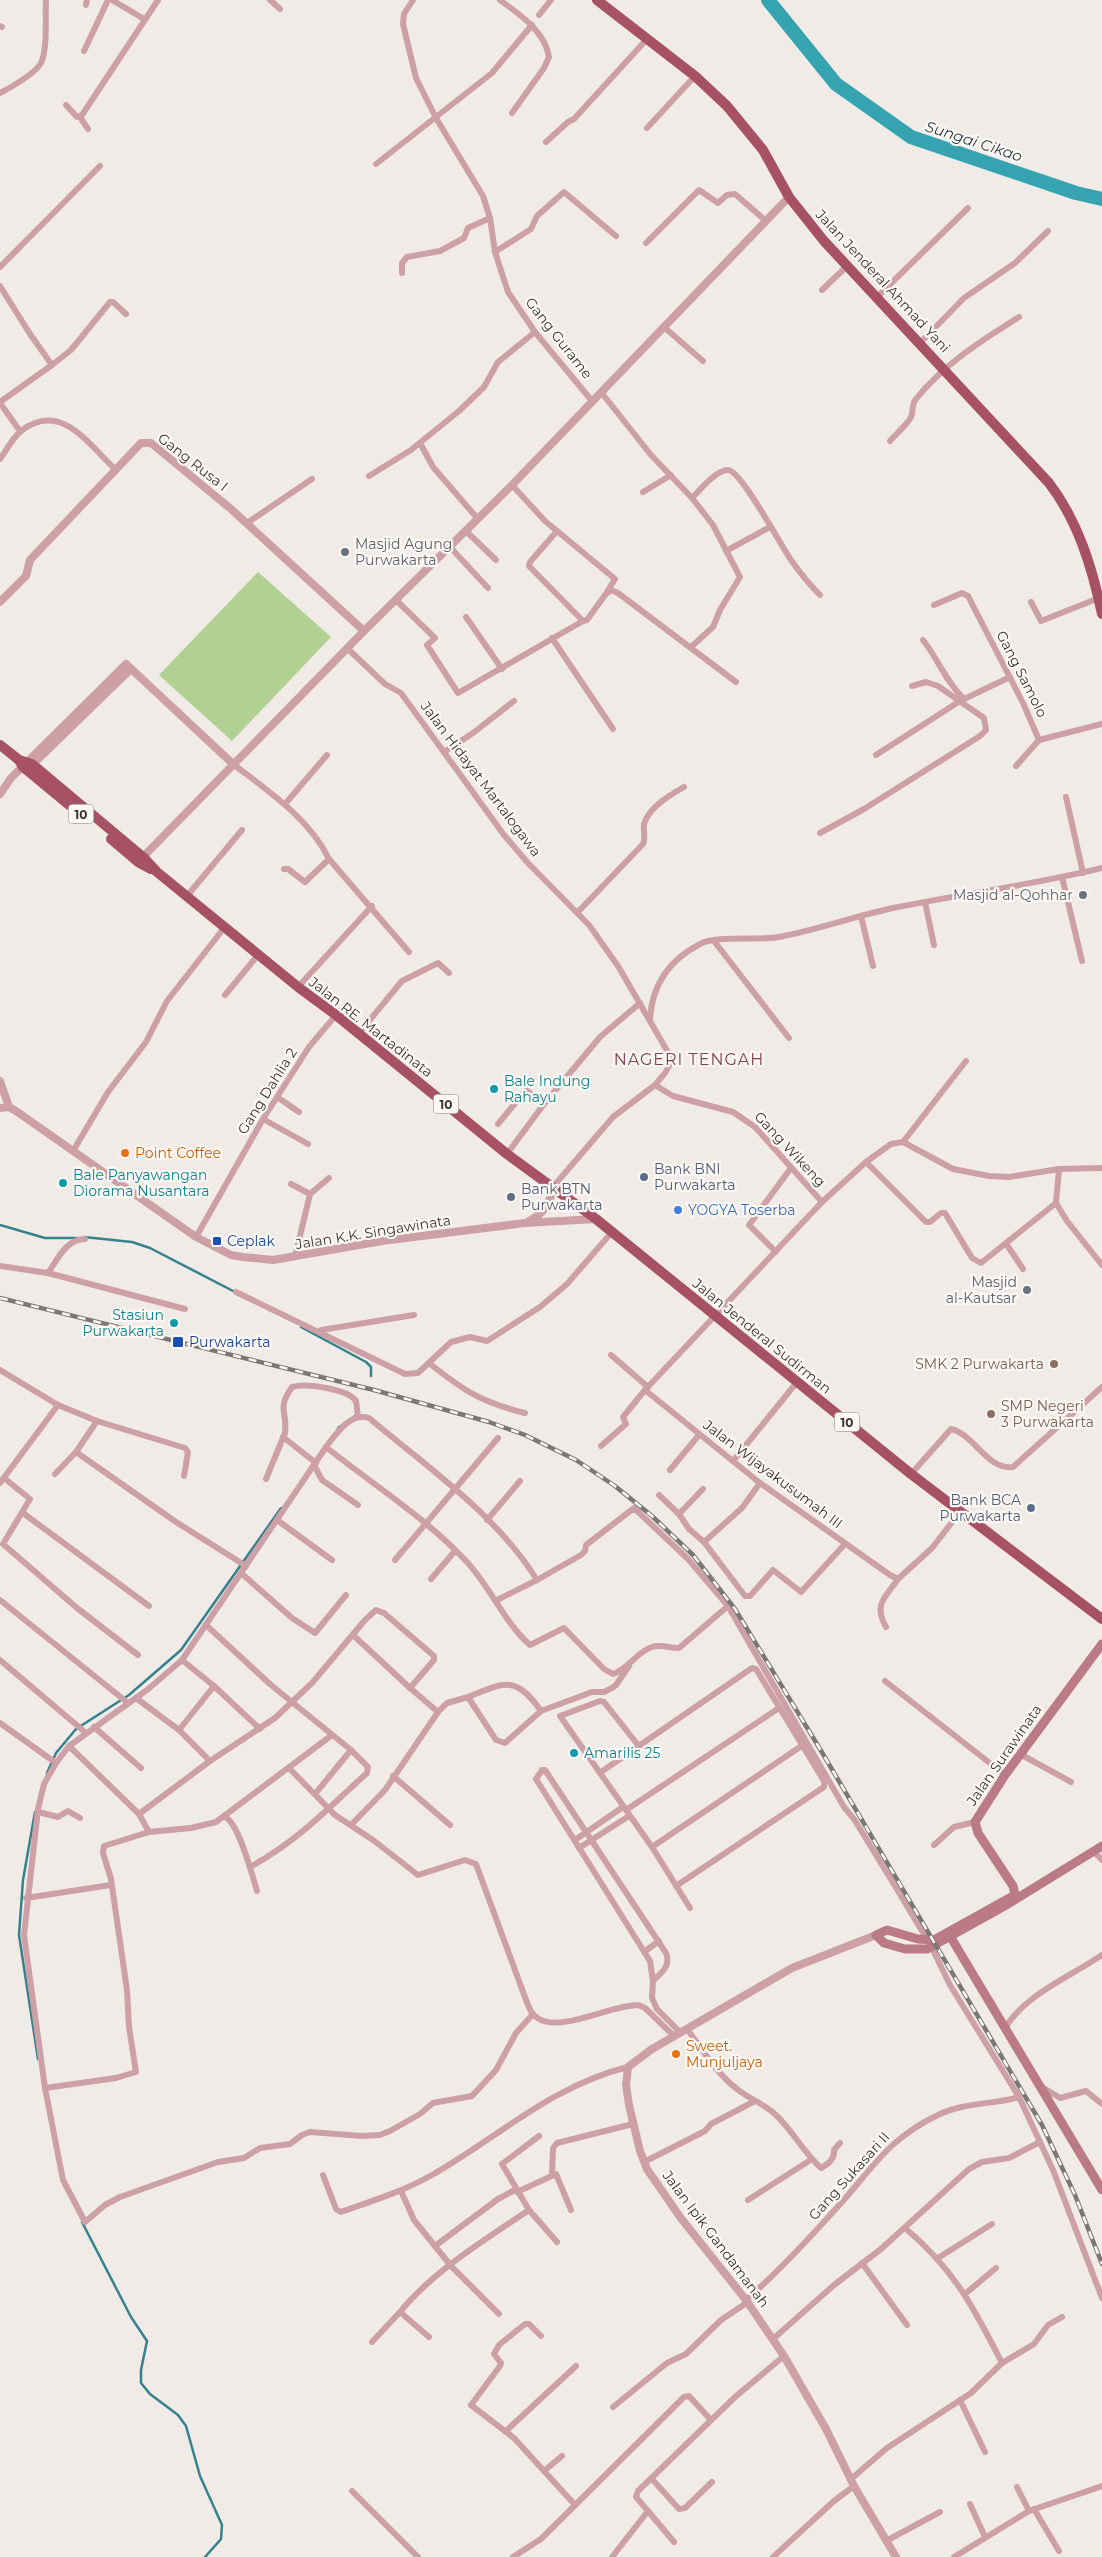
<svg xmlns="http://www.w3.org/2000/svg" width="1102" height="2557" viewBox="0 0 1102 2557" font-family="Montserrat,sans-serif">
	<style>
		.green { fill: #b0d191 }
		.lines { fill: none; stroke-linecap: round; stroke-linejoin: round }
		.stream { stroke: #36828c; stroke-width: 2.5 }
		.river { stroke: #36a3b1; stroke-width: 14 }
		.minor { stroke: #cda0a8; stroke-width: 6 }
		.tertiary { stroke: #cda0a8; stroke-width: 8 }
		.secondary { stroke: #bb7a87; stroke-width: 9 }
		.trunk { stroke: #a65166; stroke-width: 10 }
		.rail-casing { stroke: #7a7775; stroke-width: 4.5 }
		.rail { stroke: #fdf8f4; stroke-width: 2.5; stroke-dasharray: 8; stroke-linecap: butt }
		.worship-dot { fill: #6b7280; stroke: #fdf8f4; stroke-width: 2 }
		.culture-dot { fill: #0f9aa8; stroke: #fdf8f4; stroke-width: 2 }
		.food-dot { fill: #e8710a; stroke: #fdf8f4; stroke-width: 2 }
		.service-dot { fill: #5c6f8a; stroke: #fdf8f4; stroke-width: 2 }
		.shop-dot { fill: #3f7fe0; stroke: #fdf8f4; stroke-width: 2 }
		.transit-dot { fill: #1a4fb4; stroke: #fdf8f4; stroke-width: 2 }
		.education-dot { fill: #8d6e63; stroke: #fdf8f4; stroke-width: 2 }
		.labels { text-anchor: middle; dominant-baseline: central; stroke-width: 4.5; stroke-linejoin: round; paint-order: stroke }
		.shield { fill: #fdf8f4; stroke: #72706e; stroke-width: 1 }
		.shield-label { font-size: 12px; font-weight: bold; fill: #373534 }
		.street-label { font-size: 14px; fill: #373534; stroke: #fdf8f4 }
		.worship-label { font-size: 14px; fill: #5b616d; stroke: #fdf8f4; text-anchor: end }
		.culture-label { font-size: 14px; fill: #0d838f; stroke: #fdf8f4; text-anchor: start }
		.food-label { font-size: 14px; fill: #c56008; stroke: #fdf8f4; text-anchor: start }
		.service-label { font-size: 14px; fill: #4e5e75; stroke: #fdf8f4; text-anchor: start }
		.shop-label { font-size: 14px; fill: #366cbe; stroke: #fdf8f4; text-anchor: start }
		.transit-label { font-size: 14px; fill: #164399; stroke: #fdf8f4; text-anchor: start }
		.education-label { font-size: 14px; fill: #785e54; stroke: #fdf8f4; text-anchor: end }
		.water-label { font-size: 15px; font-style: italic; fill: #253d40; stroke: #fdf8f4 }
		.quarter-label { font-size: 16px; letter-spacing: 1px; fill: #833c51; stroke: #fdf8f4 }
	</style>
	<rect width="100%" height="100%" fill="#f0ebe7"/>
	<polygon class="green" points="258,572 331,637 232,741 159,675"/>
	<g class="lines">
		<g class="stream">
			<polyline points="0,1225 45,1238 77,1238"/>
			<polyline points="84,1237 132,1242 150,1248 235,1292"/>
			<polyline points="301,1327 366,1362 371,1367 371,1376"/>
			<polyline points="338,1428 355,1416"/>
			<polyline points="47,1773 56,1753 76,1729 129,1695 181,1650 281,1508"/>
			<polyline points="35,1812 23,1880 19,1935 38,2059"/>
			<polyline points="82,2222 131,2317 147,2341 141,2370 141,2383 150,2394 178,2415 186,2426 200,2476 222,2525 221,2539 205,2557"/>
		</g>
		<polyline class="river" points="768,0 836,84 911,137 1076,193 1102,199"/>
		<g class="minor">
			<polyline points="112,0 144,19"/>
			<polyline points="270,0 280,9"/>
			<polyline points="413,0 404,14 403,24 416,78 436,118 483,196 490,218 495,252 508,292 535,332 592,401"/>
			<path d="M500,0C519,14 545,31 549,57L544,68L512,113"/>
			<polyline points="86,5 87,0"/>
			<polyline points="539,15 551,0"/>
			<polyline points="0,26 2,27"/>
			<polyline points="84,51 108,0"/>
			<path d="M0,93C10,88 36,73 41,63C48,48 45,17 46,0"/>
			<polyline points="66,105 77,117 82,115 158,0"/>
			<polyline points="80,117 88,129"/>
			<polyline points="647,128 695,76"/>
			<polyline points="546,142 568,122 574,119 647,39"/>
			<polyline points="376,164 492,73 532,25"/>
			<polyline points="646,243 699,190 718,203 727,195 735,194 766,221"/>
			<polyline points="495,252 531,229 537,216 564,192 616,236"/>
			<polyline points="0,267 100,166"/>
			<polyline points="402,273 402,263 407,257 440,251 464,238 468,228 490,218"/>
			<polyline points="0,286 30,334 52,365 0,402"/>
			<polyline points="822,290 847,266"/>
			<polyline points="877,297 968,208"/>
			<polyline points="665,328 703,361"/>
			<polyline points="920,343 964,298 1015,263 1048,231"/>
			<polyline points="52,365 71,350 110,302 113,302 126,314"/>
			<path d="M601,392L651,455L692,498C700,490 716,470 728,470C741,470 781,546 791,560C800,573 809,584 820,595"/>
			<polyline points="0,403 20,431"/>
			<path d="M890,441C897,433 906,426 911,417C914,411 911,405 916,399C943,365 982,340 1019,317"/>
			<polyline points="420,443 433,467 478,519"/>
			<path d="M0,459C6,451 13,437 21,431C61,400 89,445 116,470"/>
			<polyline points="369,476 411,450 459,411 484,387 498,362 535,332"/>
			<polyline points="512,485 545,521 615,579 607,592"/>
			<polyline points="643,492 671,475"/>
			<polyline points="247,523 312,479"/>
			<polyline points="466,531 496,560"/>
			<polyline points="557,531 530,562 529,566 583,621"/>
			<polyline points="450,547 488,588"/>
			<polyline points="726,551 770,527"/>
			<polyline points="396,600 435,638 427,645 458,693 583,621 587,620 605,595 611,590 618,593 736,682"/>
			<polyline points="1031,602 1041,621 1099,598"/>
			<polyline points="934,605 962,593 968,596 1023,703 1039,740 1102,724"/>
			<polyline points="466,617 502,669"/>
			<polyline points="552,638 613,729"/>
			<path d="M923,640C938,659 946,682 964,699"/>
			<polyline points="691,647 713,627 720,610 740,577 713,525 692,498"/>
			<polyline points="348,649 385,684 401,693 504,835 528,863 589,925 618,966 669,1054 669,1066 665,1073 655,1085 613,1117 552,1188"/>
			<polyline points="444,752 473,733 514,701"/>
			<polyline points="876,755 960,701 1010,677"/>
			<path d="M233,764C268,791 309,818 329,859L409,952"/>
			<polyline points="1016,766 1039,740"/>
			<polyline points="1066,797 1083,873"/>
			<polyline points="285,804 327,755"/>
			<polyline points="820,833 864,809 980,736 986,730 984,718 938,686 926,682 912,686"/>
			<polyline points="284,869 288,869 305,882 329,859"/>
			<polyline points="1062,877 1082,961"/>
			<polyline points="187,896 242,830"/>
			<polyline points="925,902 934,945"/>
			<path d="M578,912L643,844C646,837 643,831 644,824C649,807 670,795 684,787"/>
			<polyline points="861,916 873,966"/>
			<polyline points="714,941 789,1038"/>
			<polyline points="298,987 372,906"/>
			<polyline points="225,995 258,955"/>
			<path d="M650,1019C652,985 669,960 700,944C716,935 758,941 779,937C817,930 855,916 893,908C962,894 1033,885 1102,868"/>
			<polyline points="359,1033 402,981 438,963 449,973"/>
			<polyline points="655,1085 673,1096 733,1112 755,1127 822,1202"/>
			<polyline points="277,1097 299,1112"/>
			<polyline points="263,1119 308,1144"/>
			<polyline points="498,1124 526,1090 544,1104 600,1037 640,1003"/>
			<polyline points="903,1142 966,1061"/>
			<polyline points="73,1151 108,1092 146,1042 167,1001 224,928"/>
			<polyline points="507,1154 544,1104"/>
			<polyline points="866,1162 926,1222 930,1222 941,1213 945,1213 972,1258 981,1263 1056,1203 1059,1169"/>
			<polyline points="291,1184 310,1194"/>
			<polyline points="1056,1203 1067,1221 1102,1265"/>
			<polyline points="196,1237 263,1119 309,1047 336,1015"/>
			<polyline points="1007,1245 1023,1269"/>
			<polyline points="776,1252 749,1225 791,1168"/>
			<polyline points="295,1257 310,1194 329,1178"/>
			<polyline points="0,1266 48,1273 185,1309"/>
			<path d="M48,1273C58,1259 66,1239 85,1239"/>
			<polyline points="236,1292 405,1374 418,1373 451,1342 470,1337 487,1341 540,1307 567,1284 612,1232"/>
			<polyline points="321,1330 414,1315"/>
			<polyline points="611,1355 648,1387"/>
			<path d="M429,1363C464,1391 481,1402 525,1413"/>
			<polyline points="0,1370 58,1405 97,1421 185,1448 188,1452 184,1476"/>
			<polyline points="97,1421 76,1452 176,1522 246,1566"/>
			<polyline points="283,1437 316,1463"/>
			<polyline points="601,1446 626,1424 623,1417 645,1390"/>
			<path d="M326,1447C372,1484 425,1517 466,1561C490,1586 504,1622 530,1645L564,1628L604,1669L613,1674C629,1669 636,1652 652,1647C661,1644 670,1648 679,1648L728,1606"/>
			<polyline points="733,1461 797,1382"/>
			<polyline points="314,1465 322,1480 358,1505"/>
			<polyline points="670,1470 699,1435"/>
			<polyline points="55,1474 76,1452"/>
			<path d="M911,1474L951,1429C974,1434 988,1471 1013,1467L1102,1387"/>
			<polyline points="4,1478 30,1499 3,1544 77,1608 138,1655"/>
			<path d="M266,1479L285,1433C288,1411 276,1410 292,1387C306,1383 348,1389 356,1401L358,1417"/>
			<polyline points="0,1483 58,1405"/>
			<polyline points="659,1495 679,1514 689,1529 704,1542 745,1596 750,1596 773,1570 801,1592 845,1544"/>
			<polyline points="960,1512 932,1548 898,1579 890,1575 760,1483 645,1390 822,1202 866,1162 891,1144 903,1142 953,1169 989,1176 1009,1177 1059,1169 1102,1168"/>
			<polyline points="23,1513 149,1606"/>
			<polyline points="679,1514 703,1489"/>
			<polyline points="277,1520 332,1560"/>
			<polyline points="487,1520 520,1481"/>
			<polyline points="704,1542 742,1508 760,1483"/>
			<polyline points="395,1560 498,1438"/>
			<polyline points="241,1573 292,1618 315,1633 346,1595"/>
			<polyline points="431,1579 455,1551"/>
			<polyline points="537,1580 581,1555 585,1551 586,1545 634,1508 688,1559 728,1606 844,1807 854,1819 892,1881 931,1946 950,1985 1019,2097 1053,2170 1102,2298"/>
			<polyline points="0,1600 128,1703"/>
			<path d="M497,1600L537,1580C496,1514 427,1467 369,1418C350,1412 336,1434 326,1447L182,1660L147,1690L69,1746L56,1763L44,1784L38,1809L24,1935L45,2088L63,2180L85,2222L105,2205L120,2197L218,2162L244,2158L260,2148L290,2144L302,2135L310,2132L362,2136L380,2135L390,2131L420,2114L433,2103L472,2096L496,2070L516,2033L533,2014"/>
			<path d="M206,1625L271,1685L351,1750L368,1767L367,1773C327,1809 298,1841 250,1867"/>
			<path d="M886,1627C873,1604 885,1598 898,1579"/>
			<polyline points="353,1635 410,1688"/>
			<polyline points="0,1660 86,1733"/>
			<polyline points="182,1660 214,1686 260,1729"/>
			<polyline points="885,1681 1005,1775"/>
			<path d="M468,1697C504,1682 516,1675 541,1711"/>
			<polyline points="136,1698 179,1730 210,1761"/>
			<polyline points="0,1723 56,1763"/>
			<polyline points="94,1727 141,1768"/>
			<polyline points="179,1730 214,1686"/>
			<polyline points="638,1745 604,1702 600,1701 560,1716 652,1847 690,1908"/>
			<polyline points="69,1746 139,1814 149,1832"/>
			<polyline points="1020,1754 1071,1782"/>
			<path d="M289,1768L335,1815L373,1840L418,1875L465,1860L476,1864L526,2000C529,2007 531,2015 539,2019C562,2032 611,2005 638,2005L645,2008L674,2036"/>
			<polyline points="601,1772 752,1668 756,1669 824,1781 824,1787 676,1886"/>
			<polyline points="393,1776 450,1825"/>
			<polyline points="315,1794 351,1750"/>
			<polyline points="626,1810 779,1708"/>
			<polyline points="38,1812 58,1817 68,1811 80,1818"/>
			<polyline points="139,1814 210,1761 275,1718 312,1683 365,1620 376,1610 384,1613 434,1656 434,1660 410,1688 438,1712"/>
			<path d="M225,1817C239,1823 252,1875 257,1891"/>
			<polyline points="351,1825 385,1790 438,1712 447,1703 468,1697 496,1740 505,1743 541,1711 592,1692 604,1692 612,1688 616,1685 629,1666"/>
			<polyline points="575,1840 623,1807"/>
			<polyline points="934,1845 954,1827 975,1822"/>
			<polyline points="652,1847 803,1745"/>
			<polyline points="579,1848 629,1816"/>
			<polyline points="1094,1852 1102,1860"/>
			<polyline points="26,1898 111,1885"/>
			<polyline points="644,1952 659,1941"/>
			<path d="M653,1981C662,1972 671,1966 666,1953L545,1770H542L536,1779L650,1961L653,1981L652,1998L657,2009L681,2033"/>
			<path d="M1005,2028C1026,1994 1070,1977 1102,1955"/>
			<path d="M687,2029C702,2049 717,2074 737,2089C749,2099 765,2104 776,2115C793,2131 803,2152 821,2168C829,2164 835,2159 834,2150L840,2143"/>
			<polyline points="1042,2087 1060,2098 1086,2091 1102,2104"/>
			<polyline points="45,2088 116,2078 136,2072 129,2027 127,1990 111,1879 103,1853 104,1846 149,1832 191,1828 216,1822 332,1735"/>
			<polyline points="644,2162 705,2131 711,2124 755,2101"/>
			<path d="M323,2175L336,2209L341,2212C372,2201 404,2191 432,2175C497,2138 553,2085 628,2067"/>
			<polyline points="552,2175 553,2148 557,2143 633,2124"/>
			<polyline points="401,2191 414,2220 451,2266 499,2314"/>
			<polyline points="517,2192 556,2174 571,2210"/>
			<polyline points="748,2200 812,2159"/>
			<polyline points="529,2210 557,2242"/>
			<path d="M905,2228C954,2269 974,2308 1002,2363"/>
			<polyline points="435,2246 498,2199 515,2190"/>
			<polyline points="938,2258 992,2224"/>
			<polyline points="862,2263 907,2325"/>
			<polyline points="965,2294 996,2268"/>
			<path d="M746,2300C777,2273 805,2243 832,2213C870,2173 885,2140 938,2115C964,2102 992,2105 1019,2097"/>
			<polyline points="541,2336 529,2324 525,2324 499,2345 494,2354 501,2363 500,2366 471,2405 514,2438 575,2505"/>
			<path d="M429,2337L400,2312C432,2272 486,2239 529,2210L502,2164L539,2136"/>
			<polyline points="773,2339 834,2285 881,2249 969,2169 982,2162 1009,2158 1040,2142"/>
			<polyline points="372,2342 400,2312"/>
			<polyline points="960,2400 985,2452"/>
			<polyline points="613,2407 667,2363 686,2354 721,2320 748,2302"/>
			<polyline points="507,2430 576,2366"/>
			<polyline points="544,2471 562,2456"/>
			<polyline points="652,2479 679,2509 685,2508 712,2482"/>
			<polyline points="851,2479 887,2448 971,2393 1002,2363 1034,2344 1048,2325 1062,2317"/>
			<polyline points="1017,2487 1029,2511"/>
			<polyline points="352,2491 418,2557"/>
			<polyline points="970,2504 985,2537"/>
			<polyline points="1034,2509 1059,2551"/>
			<polyline points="648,2511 674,2542"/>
			<polyline points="886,2541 940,2512"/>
			<polyline points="513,2557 541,2539 684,2397 689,2396 711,2420"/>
			<polyline points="612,2557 648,2511 636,2497 638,2491 735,2397 784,2356"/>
			<polyline points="773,2557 834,2501 854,2486"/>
			<polyline points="954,2557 1029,2511 1102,2486"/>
		</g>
		<g class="tertiary">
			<polyline points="0,602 26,576 30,560 141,443 151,443 231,509 364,631"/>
			<polyline points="31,766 131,669"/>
			<polyline points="0,794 11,778 126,664 233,764"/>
			<polyline points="140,860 364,631 512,485 789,197"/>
			<polyline points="0,1081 9,1107"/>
			<polyline points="0,1108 9,1107 16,1111 196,1237 231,1255 243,1257 273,1260 382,1241 525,1223 596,1219"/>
			<path d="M529,1221C543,1214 551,1204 552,1188"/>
			<polyline points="876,1935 792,1968 652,2049 628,2067 626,2085 629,2105 640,2151 647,2169 680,2217 746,2300 784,2356 826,2429 854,2486 896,2557"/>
		</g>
		<g class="secondary">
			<polyline points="1102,1644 1005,1775 975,1822 978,1833 1013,1886 1015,1895 934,1940 918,1939 887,1930 876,1935 884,1943 905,1949 927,1949 1008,1904 1102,1846"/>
			<polyline points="950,1936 1102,2190"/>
		</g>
		<g class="trunk">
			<path d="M597,0L695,76L727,106L763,150L789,197L824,241L1049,483C1078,521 1092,567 1102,614"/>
			<polyline points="0,745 19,760 23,767 69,805"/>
			<polyline points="19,760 32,764 143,857 157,872 298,987 336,1015 507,1154 596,1219 911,1474 1102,1619"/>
			<polyline points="111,839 138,862 151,869"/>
		</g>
		<defs>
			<polyline id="rail" points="0,1298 374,1390 489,1422 525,1435 576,1460 615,1486 652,1516 693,1555 735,1609 820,1749 1042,2125 1075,2195 1102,2264"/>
		</defs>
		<use href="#rail" class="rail-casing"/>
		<use href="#rail" class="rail"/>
	</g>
	<g class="worship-dot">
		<circle cx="345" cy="552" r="5"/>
		<circle cx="1083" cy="895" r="5"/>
		<circle cx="1027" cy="1290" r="5"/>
	</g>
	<g class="culture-dot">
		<circle cx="494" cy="1089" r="5"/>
		<circle cx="63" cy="1183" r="5"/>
		<circle cx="174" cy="1323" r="5"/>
		<circle cx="574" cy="1753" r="5"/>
	</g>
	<g class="food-dot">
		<circle cx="125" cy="1153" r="5"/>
		<circle cx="676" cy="2054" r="5"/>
	</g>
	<g class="service-dot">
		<circle cx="644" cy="1177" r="5"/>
		<circle cx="511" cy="1197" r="5"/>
		<circle cx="1031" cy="1508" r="5"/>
	</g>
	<circle class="shop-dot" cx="678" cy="1210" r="5"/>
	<g class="transit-dot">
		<rect x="212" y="1236" width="10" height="10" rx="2.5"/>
		<rect x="172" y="1336" width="12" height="12" rx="2.5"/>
	</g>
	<g class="education-dot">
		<circle cx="1054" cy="1364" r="5"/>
		<circle cx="991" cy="1414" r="5"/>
	</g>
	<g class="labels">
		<g class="shield">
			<rect x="68.5" y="804.5" width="25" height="19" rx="4"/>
			<rect x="433.5" y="1094.5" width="25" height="19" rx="4"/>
			<rect x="834.5" y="1412.5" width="25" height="19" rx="4"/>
		</g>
		<g class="shield-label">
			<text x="81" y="814">10</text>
			<text x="446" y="1104">10</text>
			<text x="847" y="1422">10</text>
		</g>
		<g class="street-label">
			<text transform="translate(883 281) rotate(47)">Jalan Jenderal Ahmad Yani</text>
			<text transform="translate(559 338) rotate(52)">Gang Gurame</text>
			<text transform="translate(193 462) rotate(38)">Gang Rusa I</text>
			<text transform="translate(1022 674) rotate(63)">Gang Samolo</text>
			<text transform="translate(481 779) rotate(53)">Jalan Hidayat Martalogawa</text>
			<text transform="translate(371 1027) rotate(38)">Jalan RE. Martadinata</text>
			<text transform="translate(267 1091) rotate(-58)">Gang Dahlia 2</text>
			<text transform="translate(790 1149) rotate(47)">Gang Wikeng</text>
			<text transform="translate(373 1232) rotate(-9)">Jalan K.K. Singawinata</text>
			<text transform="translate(762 1336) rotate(39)">Jalan Jenderal Sudirman</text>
			<text transform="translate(773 1474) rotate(37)">Jalan Wijayakusumah III</text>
			<text transform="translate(1004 1755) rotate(-55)">Jalan Surawinata</text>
			<text transform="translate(849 2176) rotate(-48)">Gang Sukasari II</text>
			<text transform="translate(716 2239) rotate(53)">Jalan Ipik Gandamanah</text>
		</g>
		<g class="worship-label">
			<text x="355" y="544" text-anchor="start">Masjid Agung<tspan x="355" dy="16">Purwakarta</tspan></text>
			<text x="1073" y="895">Masjid al-Qohhar</text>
			<text x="1017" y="1282">Masjid<tspan x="1017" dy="16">al-Kautsar</tspan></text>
		</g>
		<g class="culture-label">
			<text x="504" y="1081">Bale Indung<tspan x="504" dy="16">Rahayu</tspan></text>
			<text x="73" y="1175">Bale Panyawangan<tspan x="73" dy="16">Diorama Nusantara</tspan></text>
			<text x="164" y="1315" text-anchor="end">Stasiun<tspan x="164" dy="16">Purwakarta</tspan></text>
			<text x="584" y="1753">Amarilis 25</text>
		</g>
		<g class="food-label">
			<text x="135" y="1153">Point Coffee</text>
			<text x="686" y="2046">Sweet.<tspan x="686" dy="16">Munjuljaya</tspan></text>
		</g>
		<g class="service-label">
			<text x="654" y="1169">Bank BNI<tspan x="654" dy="16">Purwakarta</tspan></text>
			<text x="521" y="1189">Bank BTN<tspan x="521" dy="16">Purwakarta</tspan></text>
			<text x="1021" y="1500" text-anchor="end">Bank BCA<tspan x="1021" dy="16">Purwakarta</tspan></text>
		</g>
		<g class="shop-label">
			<text x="688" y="1210">YOGYA Toserba</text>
		</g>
		<g class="transit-label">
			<text x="227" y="1241">Ceplak</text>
			<text x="189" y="1342">Purwakarta</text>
		</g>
		<g class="education-label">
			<text x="1044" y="1364">SMK 2 Purwakarta</text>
			<text x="1001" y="1406" text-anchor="start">SMP Negeri<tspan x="1001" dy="16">3 Purwakarta</tspan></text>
		</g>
		<g class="water-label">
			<text transform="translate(974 141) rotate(18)">Sungai Cikao</text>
		</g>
		<g class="quarter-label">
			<text x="689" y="1059">NAGERI TENGAH</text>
		</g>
	</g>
</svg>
